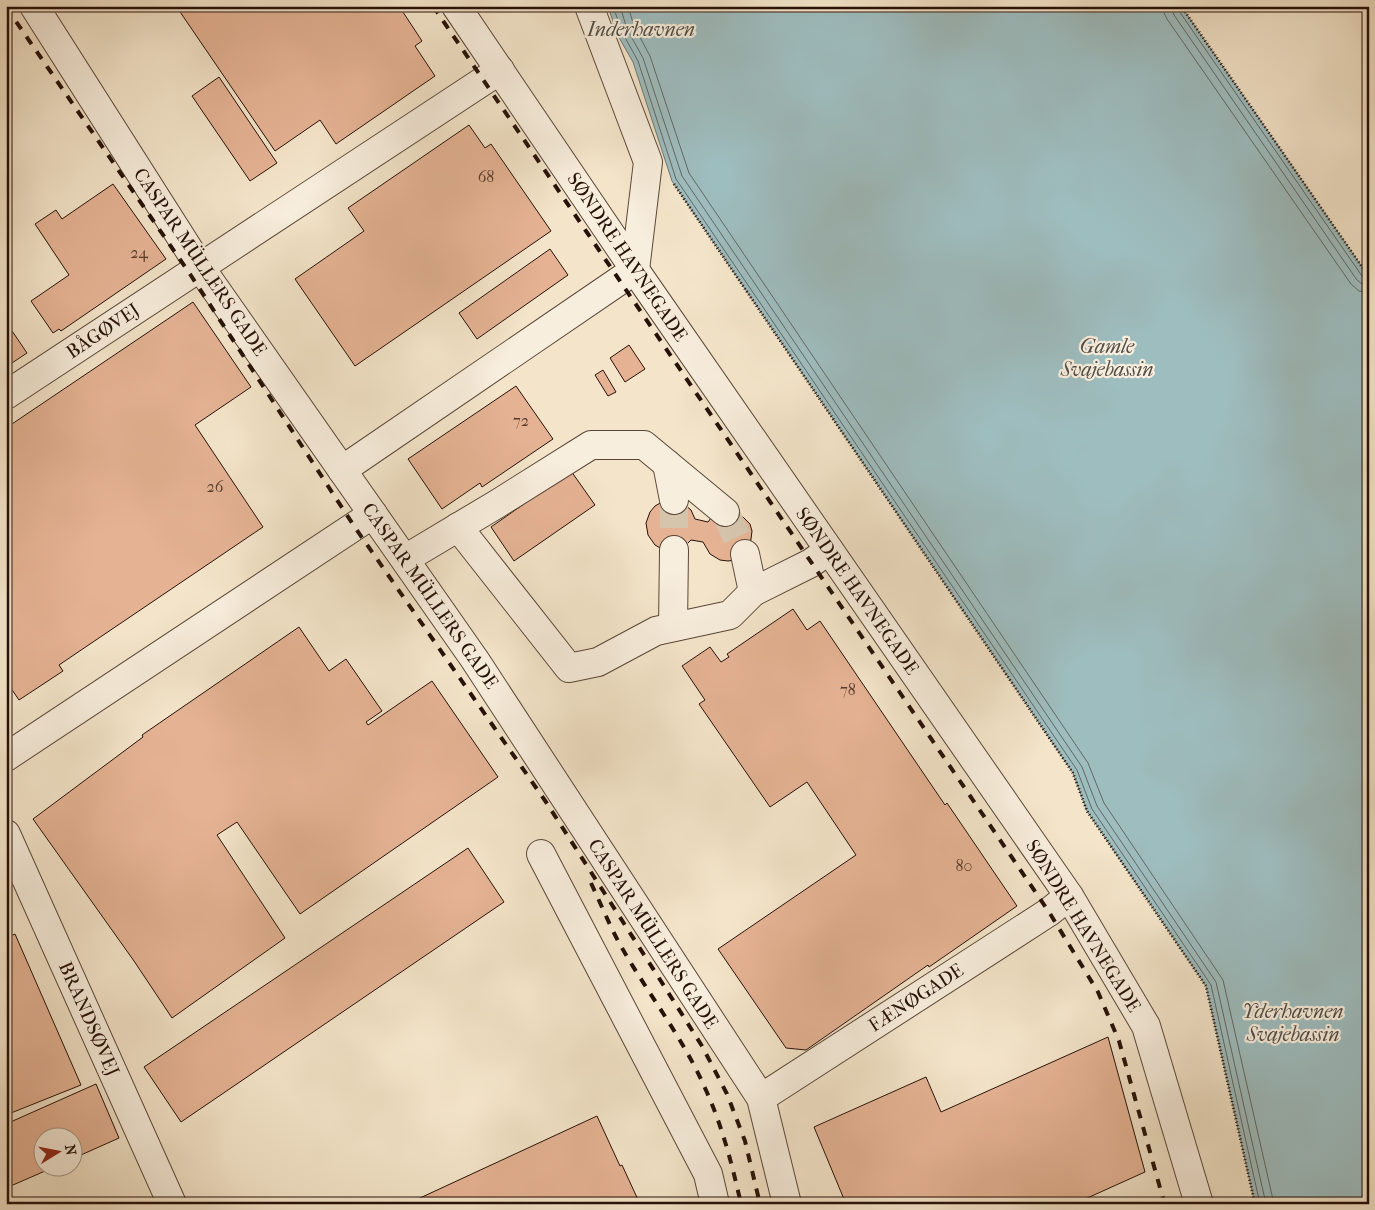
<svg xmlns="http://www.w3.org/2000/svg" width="1375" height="1210" viewBox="0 0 1375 1210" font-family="'IM FELL French Canon',serif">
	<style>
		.water { fill: #9ebdbf; stroke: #6e7876 }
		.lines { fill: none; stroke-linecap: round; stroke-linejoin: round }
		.shore { stroke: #626764; stroke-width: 1 }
		.building { fill: #e5b394; stroke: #261108 }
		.minor-tunnel { stroke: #d5c5ad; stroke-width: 28; stroke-dasharray: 28 14; stroke-linecap: butt }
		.minor-casing { stroke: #5a4638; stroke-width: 30 }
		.path { stroke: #261108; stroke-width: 3; stroke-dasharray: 1 2.5; stroke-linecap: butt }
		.minor { stroke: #f8eedd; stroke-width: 28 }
		.rail { stroke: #261108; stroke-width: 4; stroke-dasharray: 9 9; stroke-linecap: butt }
		.labels { text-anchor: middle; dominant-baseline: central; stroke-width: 4.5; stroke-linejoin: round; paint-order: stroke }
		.number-label { font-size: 16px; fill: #563a2b }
		.street-label { font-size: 19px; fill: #261108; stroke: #f8eedd }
		.water-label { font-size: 20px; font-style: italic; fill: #504d48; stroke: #f8eedd }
	</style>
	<rect width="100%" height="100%" fill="#f4e5ca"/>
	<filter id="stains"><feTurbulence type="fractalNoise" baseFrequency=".004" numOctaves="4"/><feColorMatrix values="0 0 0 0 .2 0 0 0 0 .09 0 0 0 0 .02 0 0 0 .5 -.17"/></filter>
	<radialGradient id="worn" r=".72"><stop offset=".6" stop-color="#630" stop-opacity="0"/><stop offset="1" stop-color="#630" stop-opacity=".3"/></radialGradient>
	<polygon class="water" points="608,6 1181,6 1369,277 1369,1204 1255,1204 1206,986 1087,811 1073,773 672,181 633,62 617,34"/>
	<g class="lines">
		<g class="shore">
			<polyline points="613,6 622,32 638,61 676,179 1077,770 1092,809 1211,985 1260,1204"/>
			<polyline points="620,6 627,29 643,58 682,176 1082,767 1097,806 1216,982 1266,1204"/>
			<polyline points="628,6 634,26 650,56 689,173 1088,763 1104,803 1223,980 1274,1204"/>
			<polyline points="1164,6 1164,13 1167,19 1351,284 1359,291 1369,293"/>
			<polyline points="1171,6 1174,15 1357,280 1362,284 1369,285"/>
			<polyline points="1178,6 1179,11 1362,276 1365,279 1369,279"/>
		</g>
	</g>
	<g class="building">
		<polygon points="176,6 399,6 422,41 415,46 435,76 336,144 320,120 275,151"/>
		<polygon points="219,77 277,163 250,181 192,96"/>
		<polygon points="469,125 485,148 491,144 551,231 355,366 295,279 364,231 348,208"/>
		<polygon points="113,184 166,259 61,331 59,329 53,333 31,301 69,275 35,224 56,210 62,219"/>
		<polygon points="550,249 568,275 477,339 459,313"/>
		<polygon points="193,302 251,387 195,425 263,527 59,665 63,671 19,700 6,681 6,428"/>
		<polygon points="6,322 27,353 6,367"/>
		<polygon points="629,345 645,369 625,382 610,358"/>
		<polygon points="603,370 616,392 608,396 595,375"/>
		<polygon points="516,386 553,439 482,487 480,483 442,509 408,459"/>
		<polygon points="571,471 595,505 514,561 491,527"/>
		<polygon points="662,502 685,505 691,510 695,519 708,522 711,518 737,513 744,518 750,524 752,531 750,547 735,560 728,561 720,560 710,554 703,542 691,540 685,546 662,549 655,545 648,535 646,523 650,512 655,506"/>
		<polygon points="793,609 807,630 820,621 945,805 947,803 1017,906 929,967 928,965 806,1050 786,1048 718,949 856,855 807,782 770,807 699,704 705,700 682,666 710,647 721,662 729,657 727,654"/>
		<polygon points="299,627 329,671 346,659 382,711 366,722 368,725 432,681 498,777 300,914 237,822 217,835 285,938 172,1018 134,961 33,819 143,737 142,735"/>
		<polygon points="468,848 504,902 181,1122 144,1067"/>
		<polygon points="15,934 81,1085 6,1115 6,938"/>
		<polygon points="1108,1037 1145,1172 1074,1204 846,1204 814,1127 926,1077 941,1112"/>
		<polygon points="96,1084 119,1138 72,1159 72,1138 42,1138 42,1168 52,1168 6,1188 6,1124"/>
		<polygon points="597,1116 620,1166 622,1165 640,1204 407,1204"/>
	</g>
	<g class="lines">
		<g class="minor-tunnel">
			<polyline points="674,500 674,550"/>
			<polyline points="725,512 745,554"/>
		</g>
		<defs>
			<g id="minor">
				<polyline points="34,6 200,267 475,660 761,1098 787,1204"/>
				<polyline points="456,6 635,270 1069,896 1146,1026 1199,1204"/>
				<polyline points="6,395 500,70"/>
				<polyline points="667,464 674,500"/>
				<polyline points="342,470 635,270 648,162 589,6"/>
				<polyline points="458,527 569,668 598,662 656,631 730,615 753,592 745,554"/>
				<polyline points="405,559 497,504 591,445 644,445 725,512"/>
				<polyline points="753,592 811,563 829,550"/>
				<polyline points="673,627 674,550"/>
				<polyline points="6,757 373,514"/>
				<polyline points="6,834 172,1204"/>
				<polyline points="541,854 708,1174 715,1204"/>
				<polyline points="761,1098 1049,912 1069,896"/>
			</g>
		</defs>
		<use href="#minor" class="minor-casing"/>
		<g class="path">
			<polyline points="1181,6 1369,277"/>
			<polyline points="674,184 1073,773 1087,811 1206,986 1255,1204"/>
		</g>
		<use href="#minor" class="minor"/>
		<g class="rail">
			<polyline points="433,6 1049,912 1098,992 1119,1041 1164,1202"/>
			<polyline points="6,7 190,274 354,526 546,802 666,989 702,1046 727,1094 745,1141 760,1204"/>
			<path d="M591,883C601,904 610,927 622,948C649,995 683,1038 705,1088C722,1125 732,1164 741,1204"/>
		</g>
	</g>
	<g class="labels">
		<g class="number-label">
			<text x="486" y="176">68</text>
			<text x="139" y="252">24</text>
			<text x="521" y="420">72</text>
			<text x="215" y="486">26</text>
			<text x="848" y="689">78</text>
			<text x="964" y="865">80</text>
		</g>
		<g class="street-label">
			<text transform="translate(627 257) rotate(56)">SØNDRE HAVNEGADE</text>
			<text transform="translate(200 262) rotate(56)">CASPAR MÜLLERS GADE</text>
			<text transform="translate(103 331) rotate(-34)">BÅGØVEJ</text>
			<text transform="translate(857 591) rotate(55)">SØNDRE HAVNEGADE</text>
			<text transform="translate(430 596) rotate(55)">CASPAR MÜLLERS GADE</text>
			<text transform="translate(1083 926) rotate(58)">SØNDRE HAVNEGADE</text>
			<text transform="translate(653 934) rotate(57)">CASPAR MÜLLERS GADE</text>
			<text transform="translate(916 998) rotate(-33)">FÆNØGADE</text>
			<text transform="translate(89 1019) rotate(66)">BRANDSØVEJ</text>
		</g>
		<g class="water-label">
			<text x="641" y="29">Inderhavnen</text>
			<text x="1107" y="346">Gamle<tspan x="1107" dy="23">Svajebassin</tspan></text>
			<text x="1293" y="1011">Yderhavnen<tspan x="1293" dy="23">Svajebassin</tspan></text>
		</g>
	</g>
	<rect width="1375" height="1210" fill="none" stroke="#f4e5ca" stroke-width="25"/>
	<rect x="8" y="8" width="1360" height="1195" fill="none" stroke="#261108" stroke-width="2.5"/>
	<rect x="12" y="12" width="1350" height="1185" fill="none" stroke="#261108"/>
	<g transform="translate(58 1152) rotate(80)"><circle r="24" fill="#f8eedd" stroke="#a49688"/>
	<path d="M0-4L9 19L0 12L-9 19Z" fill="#8f2418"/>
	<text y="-8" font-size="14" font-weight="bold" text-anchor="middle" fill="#261108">N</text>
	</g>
	<rect width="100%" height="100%" filter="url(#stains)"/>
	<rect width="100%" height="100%" fill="url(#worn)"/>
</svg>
